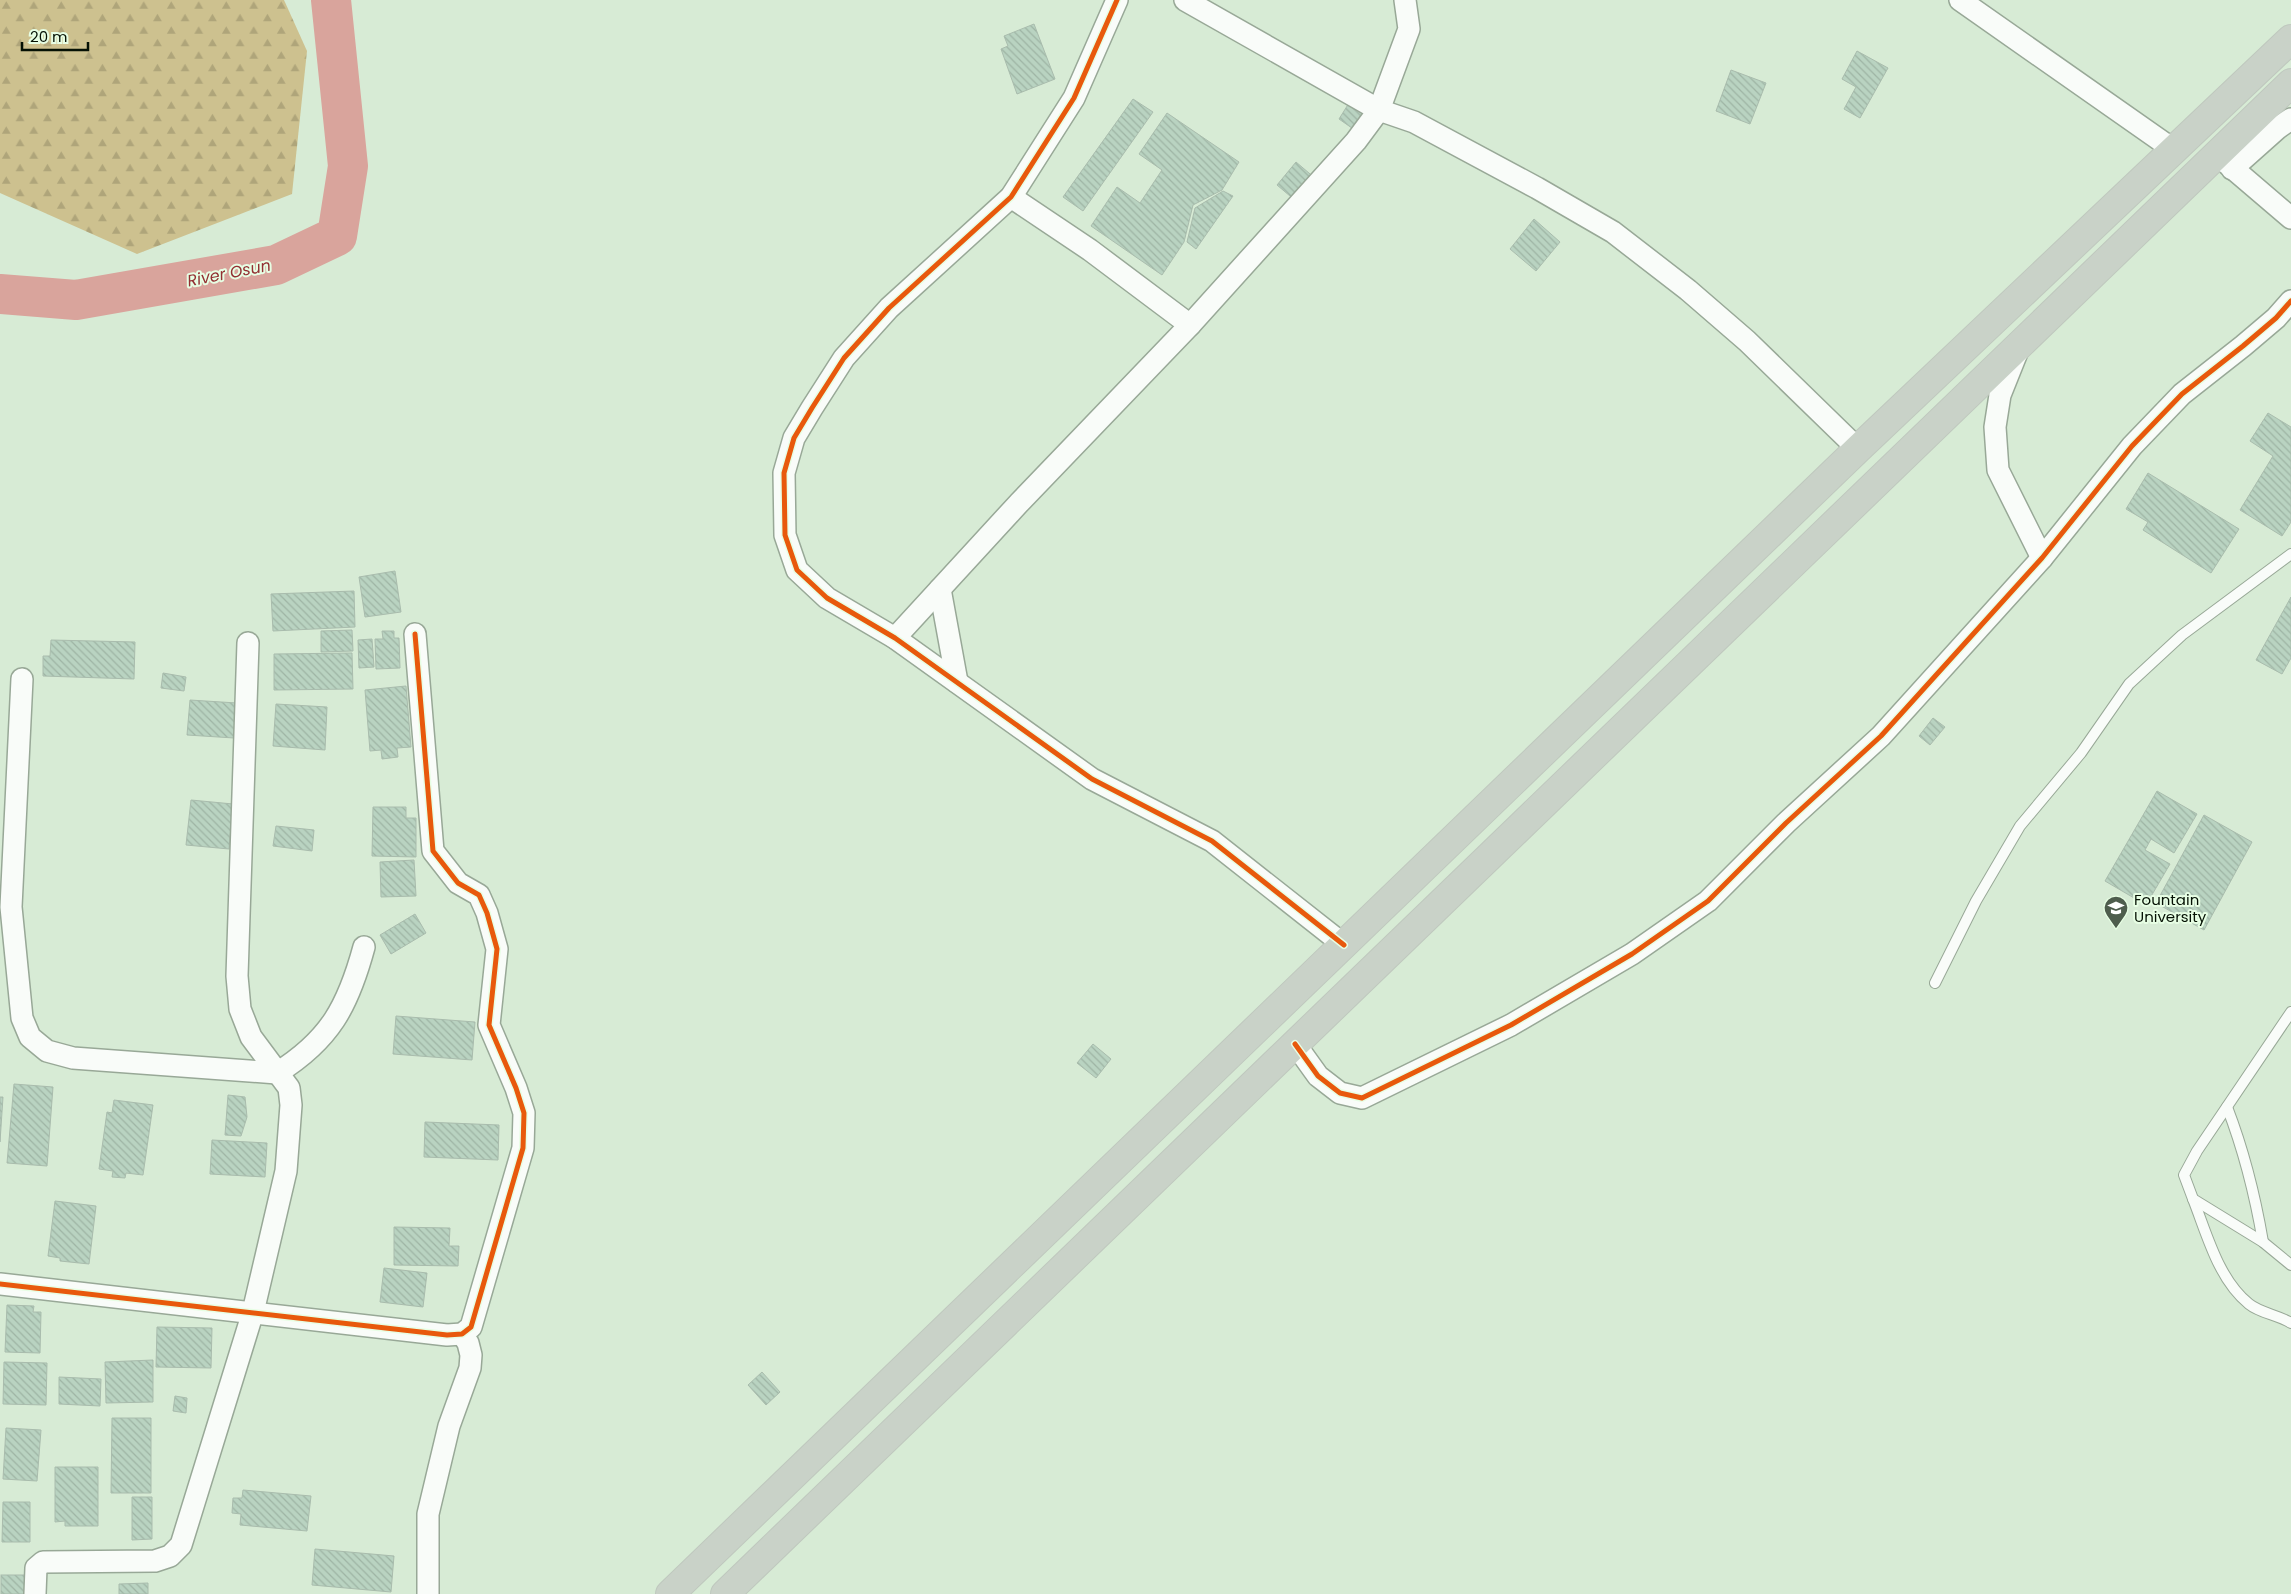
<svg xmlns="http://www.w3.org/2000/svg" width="2291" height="1594" viewBox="0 0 2291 1594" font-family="Poppins,sans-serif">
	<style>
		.forest { fill: url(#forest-firs) }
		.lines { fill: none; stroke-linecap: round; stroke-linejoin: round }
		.river { stroke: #d9a49c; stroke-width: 40 }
		.building { fill: url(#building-back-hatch); stroke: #a9bcad }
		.lane-casing { stroke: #98a897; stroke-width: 12 }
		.street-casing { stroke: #98a897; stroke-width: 24 }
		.highway-casing { stroke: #bfc8be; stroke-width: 30 }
		.lane { stroke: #f9fcf9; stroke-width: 10 }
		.street { stroke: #f9fcf9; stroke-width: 21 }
		.highway { stroke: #c9d2c8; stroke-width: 28 }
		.cycleway-casing { stroke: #e7fee4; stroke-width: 8 }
		.cycleway { stroke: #e8590c; stroke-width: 5 }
		.labels { text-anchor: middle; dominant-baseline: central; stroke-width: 4; stroke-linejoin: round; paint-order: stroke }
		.poi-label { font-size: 15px; fill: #051104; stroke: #e7fee4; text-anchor: start }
		.water-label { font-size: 16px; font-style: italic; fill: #922f32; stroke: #e7fee4 }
	</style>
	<defs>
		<pattern id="forest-firs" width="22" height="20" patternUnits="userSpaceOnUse" patternTransform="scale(1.25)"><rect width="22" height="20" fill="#cdc18f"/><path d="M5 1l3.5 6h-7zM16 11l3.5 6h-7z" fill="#afa57a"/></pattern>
		<pattern id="building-back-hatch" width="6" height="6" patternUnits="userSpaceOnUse" patternTransform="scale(1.25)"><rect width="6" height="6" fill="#b9d3c1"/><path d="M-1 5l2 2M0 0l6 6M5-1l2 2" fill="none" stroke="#9eb4a4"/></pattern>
	</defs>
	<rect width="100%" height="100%" fill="#d7ebd5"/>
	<polygon class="forest" points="0,0 284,0 307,51 292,194 137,254 0,193"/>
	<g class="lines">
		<polyline class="river" points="0,294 76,300 276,265 337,236 348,166 331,0"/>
	</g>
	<g class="building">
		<polygon points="1034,24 1055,79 1017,94 1001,49 1008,46 1004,36"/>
		<polygon points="1857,51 1888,68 1860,118 1844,109 1856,87 1842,79"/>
		<polygon points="1731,70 1766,83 1750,124 1716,111"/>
		<polygon points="1133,99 1153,112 1083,211 1063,197"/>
		<polygon points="1349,103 1370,117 1359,133 1339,119"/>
		<polygon points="1167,113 1239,162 1222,190 1193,205 1184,242 1162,275 1091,226 1117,187 1140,203 1162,170 1139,154"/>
		<polygon points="1296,162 1316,179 1297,202 1277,185"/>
		<polygon points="1223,191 1233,196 1196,249 1187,242 1195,208"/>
		<polygon points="1534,219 1560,242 1536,271 1510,249"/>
		<polygon points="2268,413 2291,427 2291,522 2282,536 2240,510 2273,456 2250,441"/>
		<polygon points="2148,473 2239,529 2211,573 2143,530 2148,522 2126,509"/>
		<polygon points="395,571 401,612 365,617 359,577"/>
		<polygon points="354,591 355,627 273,631 271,594"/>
		<polygon points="2291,597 2291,658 2282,674 2256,660"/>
		<polygon points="352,630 353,651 321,652 321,631"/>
		<polygon points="382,631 394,631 394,638 399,638 400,668 376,669 375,639 383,639"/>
		<polygon points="372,639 374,667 359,668 358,640"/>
		<polygon points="51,640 135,642 134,679 43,676 43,656 50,656"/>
		<polygon points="352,653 353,689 274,690 274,654"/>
		<polygon points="163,673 186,677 184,691 161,688"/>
		<polygon points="406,686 411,747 397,748 398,757 382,759 381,750 370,751 365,690"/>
		<polygon points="190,700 237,703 234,738 187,735"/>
		<polygon points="276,704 327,707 325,750 273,746"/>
		<polygon points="1933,718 1945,727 1930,745 1919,736"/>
		<polygon points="2157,791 2197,814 2174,853 2151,839 2145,850 2170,864 2146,905 2105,881"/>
		<polygon points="191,800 233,804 229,849 186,845"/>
		<polygon points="373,807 406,807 406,818 416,818 416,857 372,856"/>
		<polygon points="2204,815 2252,842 2204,930 2156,903"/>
		<polygon points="276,826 314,830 312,851 273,846"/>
		<polygon points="414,860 416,896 381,897 380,862"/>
		<polygon points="415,914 426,933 391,954 380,935"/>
		<polygon points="396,1016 475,1022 472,1060 393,1054"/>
		<polygon points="1093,1044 1111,1059 1096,1078 1077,1063"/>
		<polygon points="14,1084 53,1087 47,1166 7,1163"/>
		<polygon points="228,1095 245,1097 247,1117 241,1136 225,1135"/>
		<polygon points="0,1097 3,1097 0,1142"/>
		<polygon points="114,1100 153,1105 143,1175 126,1173 125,1178 112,1177 113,1171 99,1169 107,1112 112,1113"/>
		<polygon points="425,1122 499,1125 498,1160 424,1157"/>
		<polygon points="212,1140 267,1143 265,1177 210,1174"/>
		<polygon points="55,1201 96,1206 89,1264 60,1261 60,1258 48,1256"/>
		<polygon points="394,1227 450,1228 449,1246 459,1246 458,1266 394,1265"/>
		<polygon points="384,1268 427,1273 423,1307 380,1302"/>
		<polygon points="7,1305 34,1306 33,1312 41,1312 40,1353 5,1352"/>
		<polygon points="157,1327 212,1328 211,1368 156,1367"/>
		<polygon points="153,1360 153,1402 106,1403 105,1362"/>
		<polygon points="4,1362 47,1363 46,1405 3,1404"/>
		<polygon points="762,1372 780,1392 766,1405 748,1385"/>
		<polygon points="59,1377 101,1379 100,1406 59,1404"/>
		<polygon points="175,1396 187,1398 186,1413 173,1411"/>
		<polygon points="112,1418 151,1418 151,1493 111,1493"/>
		<polygon points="6,1428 41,1430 37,1481 3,1479"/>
		<polygon points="55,1467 98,1467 98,1526 65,1526 65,1521 55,1522"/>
		<polygon points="243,1490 311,1496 307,1531 240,1525 241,1514 232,1513 233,1498 242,1498"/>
		<polygon points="132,1497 152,1497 152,1539 132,1540"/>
		<polygon points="3,1502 30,1502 30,1542 2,1542"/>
		<polygon points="315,1549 394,1556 391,1592 312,1585"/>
		<rect x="1" y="1575" width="26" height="19"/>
		<polygon points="148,1583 148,1594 119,1594 119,1584"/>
	</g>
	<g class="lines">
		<defs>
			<g id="lane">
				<polyline points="1935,983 1976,901 2020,826 2081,753 2129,684 2182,635 2291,554"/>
				<polyline points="2291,1012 2197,1151 2184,1175 2193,1199 2263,1242 2291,1265"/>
				<path d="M2227,1107C2244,1151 2255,1195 2263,1242"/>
				<path d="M2193,1199C2207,1234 2218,1279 2249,1304C2260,1313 2278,1315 2291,1323"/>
			</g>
			<g id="street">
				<polyline points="1117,0 1074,98 1011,197 889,308 844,358 812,408 794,438 784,473 785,535 797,570 827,598 895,638 1092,779 1212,841 1344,945"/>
				<polyline points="1185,0 1379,110 1414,122 1537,188 1613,232 1688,290 1747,341 1858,449"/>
				<polyline points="1960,0 2174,150"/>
				<polyline points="2216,154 2291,218"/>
				<polyline points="2232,169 2278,128 2291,119"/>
				<polyline points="1011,197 1090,250 1190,325"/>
				<polyline points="2018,350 2000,395 1995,427 1998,470 2042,558"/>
				<polyline points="940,589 957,682"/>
				<polyline points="895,638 1019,503 1190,325 1356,141 1379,110 1409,29 1405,0"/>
				<path d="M22,679L11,907L22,1018L30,1037L47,1051L73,1058L277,1073C330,1040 348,1006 364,947"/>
				<polyline points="1295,1044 1318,1076 1340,1093 1362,1098 1511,1025 1632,954 1708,901 1786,823 1881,736 2042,558 2132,446 2182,394 2243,346 2276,318 2291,301"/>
				<polyline points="0,1284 447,1335 462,1334 471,1327 523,1148 524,1113 516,1088 489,1025 497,949 487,913 479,895 458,883 433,851 415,634"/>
				<polyline points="35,1594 36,1568 43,1562 155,1561 170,1556 181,1545 253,1312 286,1171 291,1105 289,1088 251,1037 240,1009 237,976 248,643"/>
				<polyline points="428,1594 428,1514 449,1426 470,1368 471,1355 468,1343 462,1334"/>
			</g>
			<g id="highway">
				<polyline points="670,1594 1858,449 2291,39"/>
				<polyline points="725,1594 2291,83"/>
			</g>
		</defs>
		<use href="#lane" class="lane-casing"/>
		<use href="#street" class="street-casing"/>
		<use href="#highway" class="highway-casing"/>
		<use href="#lane" class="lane"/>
		<use href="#street" class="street"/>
		<use href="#highway" class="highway"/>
		<defs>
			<g id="cycleway">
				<polyline points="1117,0 1074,98 1011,197 889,308 844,358 812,408 794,438 784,473 785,535 797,570 827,598 895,638 1092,779 1212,841 1344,945"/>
				<polyline points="1295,1044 1318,1076 1340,1093 1362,1098 1511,1025 1632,954 1708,901 1786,823 1881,736 2042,558 2132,446 2182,394 2243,346 2276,318 2291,301"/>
				<polyline points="0,1284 447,1335 462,1334 471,1327 523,1148 524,1113 516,1088 489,1025 497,949 487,913 479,895 458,883 433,851 415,634"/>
			</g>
		</defs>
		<use href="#cycleway" class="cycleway-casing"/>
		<use href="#cycleway" class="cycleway"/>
	</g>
	<defs>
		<symbol id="university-pin" viewBox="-11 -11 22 30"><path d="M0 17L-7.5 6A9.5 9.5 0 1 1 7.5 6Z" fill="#4e5d4d" stroke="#e7fee4"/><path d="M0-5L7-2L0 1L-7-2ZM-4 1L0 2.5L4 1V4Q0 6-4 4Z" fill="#fff"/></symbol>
	</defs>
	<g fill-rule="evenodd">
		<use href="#university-pin" x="2102" y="894" width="28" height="38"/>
	</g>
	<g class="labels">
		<g class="poi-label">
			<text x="2134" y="899">Fountain<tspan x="2134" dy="17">University</tspan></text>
		</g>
		<g class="water-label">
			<text transform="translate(229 273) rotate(-11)">River Osun</text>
		</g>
	</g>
	<path d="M22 42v8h66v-8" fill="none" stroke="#051104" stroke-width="2.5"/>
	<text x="30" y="42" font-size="15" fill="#051104" stroke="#e7fee4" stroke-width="4" paint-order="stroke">20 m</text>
</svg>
